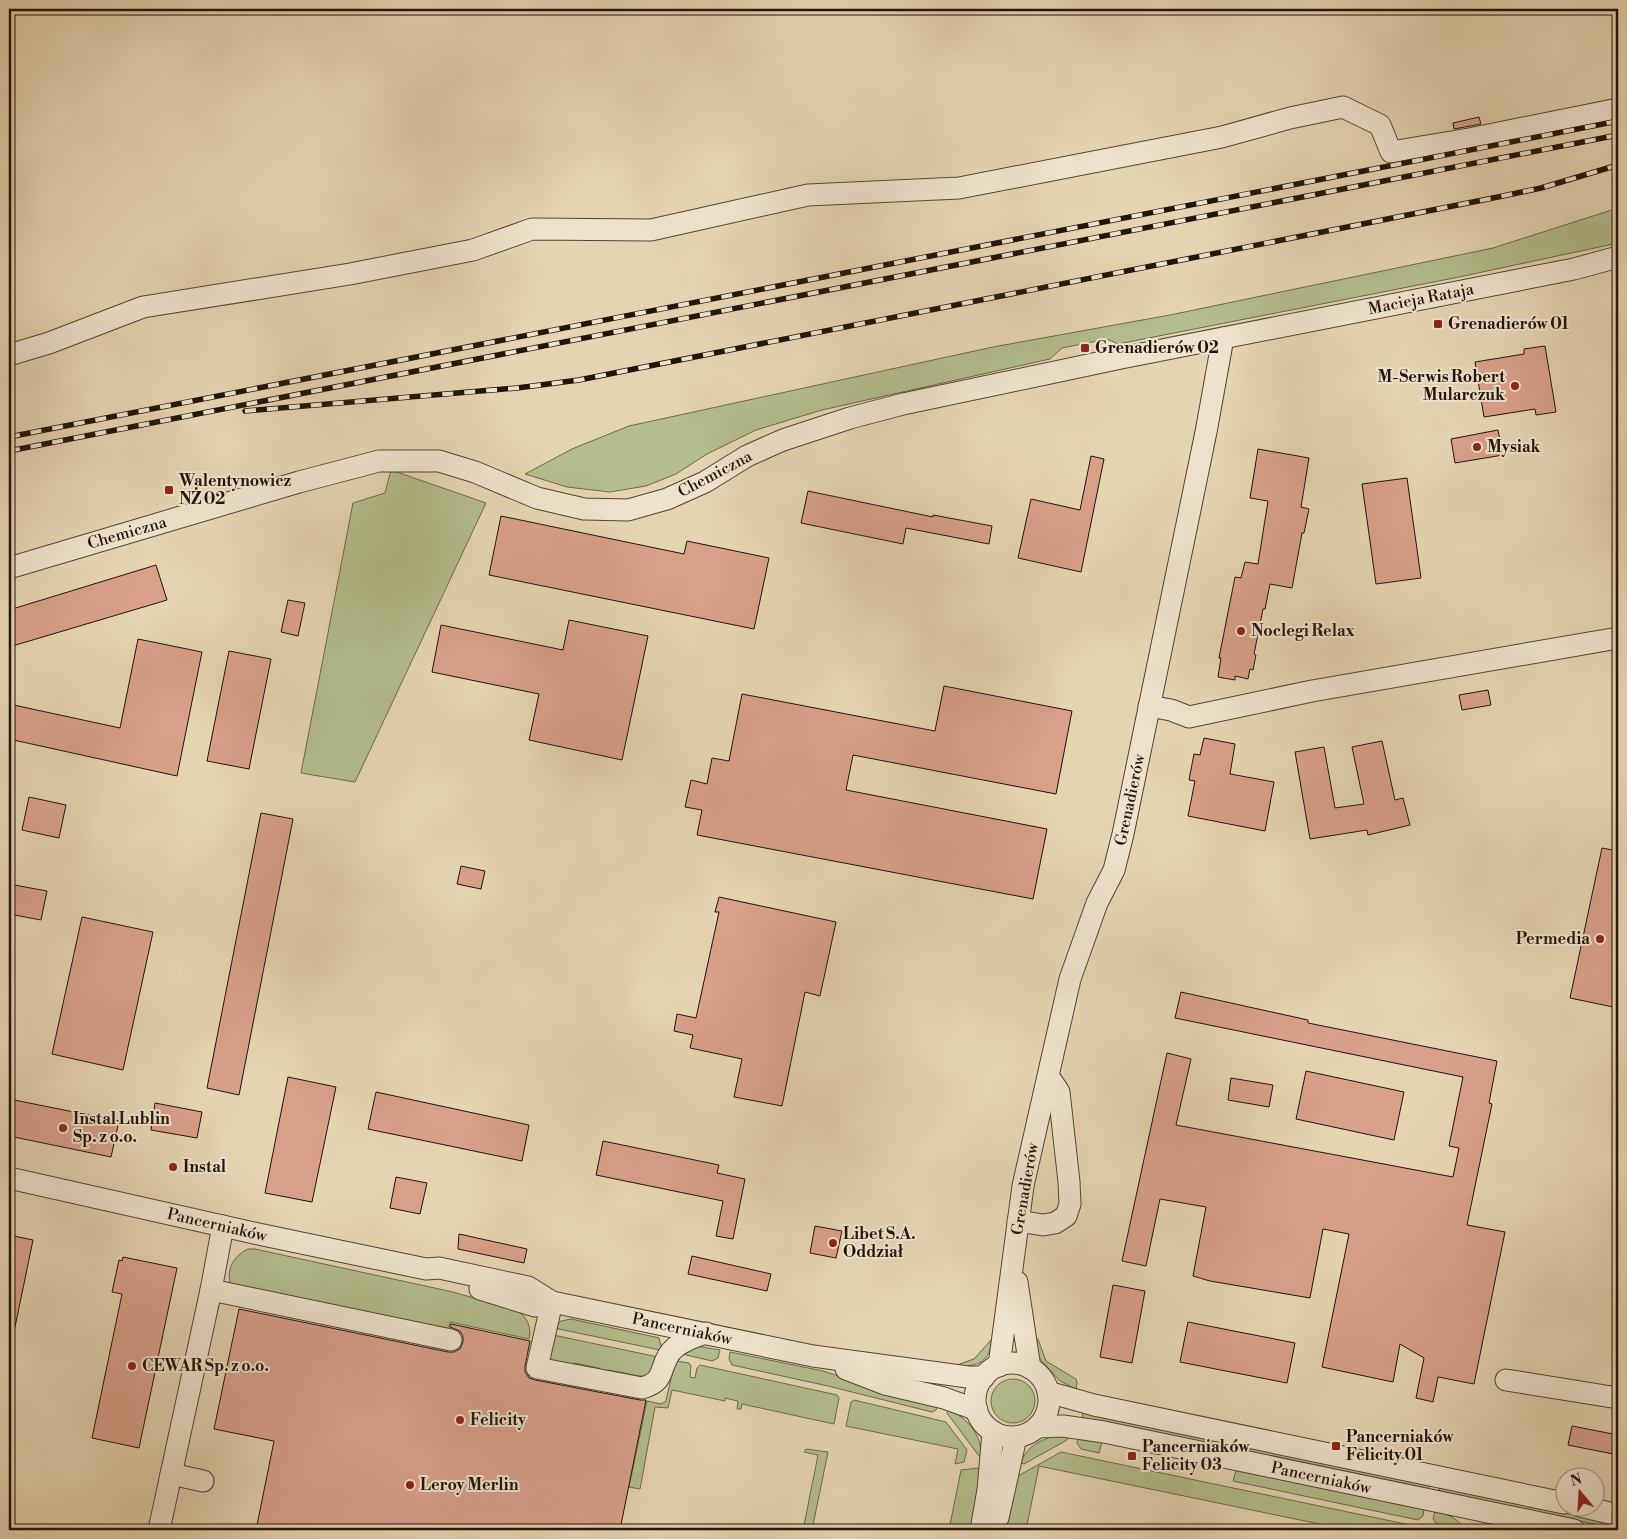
<svg xmlns="http://www.w3.org/2000/svg" width="1627" height="1539" viewBox="0 0 1627 1539" font-family="'Libre Bodoni',serif">
	<style>
		.green { fill: #b3bd8d; stroke: #6c684b }
		.building { fill: #d9a08c; stroke: #241309 }
		.lines { fill: none; stroke-linecap: round; stroke-linejoin: round }
		.minor-casing { stroke: #544333; stroke-width: 23 }
		.minor { stroke: #eee3cd; stroke-width: 21 }
		.rail-casing { stroke: #241309; stroke-width: 5.5 }
		.rail { stroke: #eee3cd; stroke-width: 4; stroke-dasharray: 11; stroke-linecap: butt }
		.poi-dot { fill: #8f2418; stroke: #eee3cd; stroke-width: 2 }
		.labels { text-anchor: middle; dominant-baseline: central; stroke-width: 4; stroke-linejoin: round; paint-order: stroke }
		.street-label { font-size: 16px; fill: #241309; stroke: #eee3cd }
		.poi-label { font-size: 16px; font-weight: bold; fill: #241309; stroke: #eee3cd; text-anchor: start }
	</style>
	<rect width="100%" height="100%" fill="#e5d4b2"/>
	<filter id="stains"><feTurbulence type="fractalNoise" baseFrequency=".004" numOctaves="4"/><feColorMatrix values="0 0 0 0 .2 0 0 0 0 .09 0 0 0 0 .02 0 0 0 .5 -.17"/></filter>
	<radialGradient id="worn" r=".72"><stop offset=".6" stop-color="#630" stop-opacity="0"/><stop offset="1" stop-color="#630" stop-opacity=".3"/></radialGradient>
	<g class="green">
		<polygon points="1618,208 1618,243 1459,277 1118,344 1107,339 1062,348 1050,359 822,410 756,430 707,454 676,474 646,486 610,492 567,487 525,474 572,449 629,426 993,347 1170,315 1493,248"/>
		<polygon points="391,470 486,503 355,782 301,773 353,503 385,493"/>
		<path d="M248,1249H255L453,1292L518,1311C527,1317 532,1328 529,1339L450,1322L447,1334L231,1287C226,1270 232,1257 248,1249Z"/>
		<polygon points="571,1319 655,1337 659,1338 661,1346 660,1350 554,1328 561,1321"/>
		<polygon points="553,1335 658,1357 650,1373 645,1376 639,1376 608,1370 605,1372 601,1371 599,1368 574,1363 569,1366 552,1362 549,1356"/>
		<polygon points="1033,1338 1038,1339 1046,1361 1076,1379 1077,1383 1076,1389 1060,1381 1039,1358"/>
		<path d="M992,1339C990,1362 978,1367 956,1366L957,1365L974,1359Z"/>
		<polygon points="696,1346 720,1350 718,1358 712,1361 682,1354"/>
		<polygon points="730,1352 823,1371 937,1407 936,1410 932,1412 828,1386 732,1365 729,1359"/>
		<polygon points="676,1361 689,1363 691,1366 690,1377 695,1378 697,1368 700,1365 837,1395 839,1398 834,1424 742,1404 741,1409 737,1409 738,1401 725,1398 725,1401 672,1390 668,1408 655,1407 640,1489 629,1487 647,1401 661,1404 666,1401 674,1365"/>
		<circle cx="1013" cy="1401" r="22"/>
		<polygon points="854,1400 946,1422 967,1450 964,1462 955,1464 958,1449 846,1426 851,1402"/>
		<path d="M948,1410C967,1417 982,1435 981,1456H979L947,1413Z"/>
		<polygon points="1083,1412 1430,1484 1428,1490 1082,1418"/>
		<path d="M1060,1435L1068,1436L1067,1440L1024,1464L1021,1463C1026,1446 1043,1438 1060,1435Z"/>
		<polygon points="1078,1437 1102,1442 1099,1453 1081,1449 1077,1443"/>
		<polygon points="806,1449 828,1452 812,1530 803,1530 818,1455 804,1452"/>
		<polygon points="1061,1452 1434,1530 1334,1530 1334,1527 1039,1466 1026,1530 1001,1530 1018,1476"/>
		<polygon points="980,1468 974,1530 949,1530 961,1470"/>
		<polygon points="1236,1470 1424,1509 1423,1516 1418,1520 1233,1481"/>
		<polygon points="1440,1487 1618,1524 1618,1529 1439,1492"/>
		<path d="M1435,1511C1448,1515 1457,1517 1464,1529L1437,1524L1433,1519Z"/>
	</g>
	<g class="building">
		<polygon points="1479,117 1481,124 1454,129 1453,123"/>
		<polygon points="1545,346 1556,412 1536,415 1535,409 1484,417 1475,362 1524,354 1524,349"/>
		<polygon points="1498,430 1503,455 1455,463 1451,439"/>
		<polygon points="1258,449 1309,458 1301,507 1309,509 1304,533 1302,533 1292,588 1270,584 1265,609 1263,609 1254,654 1256,655 1253,670 1250,669 1248,679 1235,676 1235,680 1218,677 1221,658 1219,658 1235,577 1241,578 1245,562 1258,564 1268,501 1250,498"/>
		<polygon points="1091,456 1104,459 1081,572 1018,558 1031,499 1080,510"/>
		<polygon points="1407,478 1421,578 1376,584 1362,484"/>
		<polygon points="808,491 933,517 933,515 992,526 989,544 906,528 903,544 801,523"/>
		<polygon points="501,516 684,554 687,541 769,558 754,629 489,575"/>
		<polygon points="156,565 167,600 9,647 9,610"/>
		<polygon points="288,600 305,603 298,636 281,632"/>
		<polygon points="569,620 648,636 622,760 529,740 539,694 432,672 441,625 563,650"/>
		<polygon points="138,639 202,652 177,776 9,739 9,704 120,728"/>
		<polygon points="229,651 271,659 249,769 207,761"/>
		<polygon points="944,686 1072,711 1056,794 853,755 846,790 1047,829 1033,899 697,835 702,810 685,807 691,780 707,784 712,758 729,761 742,694 935,731"/>
		<polygon points="1488,690 1491,705 1462,710 1459,695"/>
		<polygon points="1204,738 1235,744 1230,774 1274,782 1265,831 1188,816 1195,781 1189,780 1194,754 1200,755"/>
		<polygon points="1382,741 1395,800 1403,798 1410,825 1368,835 1367,830 1310,839 1295,752 1324,747 1335,808 1364,804 1352,747"/>
		<polygon points="29,797 66,805 59,838 22,830"/>
		<polygon points="261,813 293,819 239,1095 207,1088"/>
		<polygon points="1602,848 1618,851 1618,1008 1570,998"/>
		<polygon points="461,866 485,871 481,889 457,884"/>
		<polygon points="9,884 47,891 41,920 9,914"/>
		<polygon points="719,897 836,922 820,996 805,992 782,1106 734,1097 742,1059 690,1048 693,1035 674,1031 677,1014 696,1018 719,912 715,912"/>
		<polygon points="82,917 153,932 123,1070 52,1054"/>
		<polygon points="1181,992 1308,1020 1308,1023 1497,1061 1489,1103 1492,1104 1467,1225 1505,1232 1474,1384 1438,1377 1433,1402 1416,1398 1424,1358 1400,1344 1393,1382 1322,1367 1349,1234 1323,1229 1310,1298 1210,1281 1193,1276 1206,1207 1160,1199 1146,1266 1122,1261 1167,1053 1191,1059 1176,1125 1453,1177 1459,1148 1449,1146 1463,1077 1175,1018"/>
		<polygon points="1306,1071 1404,1092 1394,1140 1296,1119"/>
		<polygon points="288,1077 336,1087 312,1202 265,1193"/>
		<polygon points="1231,1078 1273,1085 1269,1107 1228,1100"/>
		<polygon points="376,1092 529,1125 522,1161 368,1129"/>
		<polygon points="9,1099 119,1121 111,1157 9,1136"/>
		<polygon points="155,1103 202,1112 197,1138 151,1130"/>
		<polygon points="603,1141 719,1165 717,1173 745,1179 733,1239 716,1236 723,1201 596,1175"/>
		<polygon points="396,1177 427,1183 420,1214 390,1208"/>
		<polygon points="815,1226 842,1231 836,1258 810,1253"/>
		<polygon points="459,1234 527,1249 524,1263 458,1249"/>
		<polygon points="9,1235 33,1240 15,1327 9,1327"/>
		<polygon points="692,1256 771,1274 767,1291 688,1274"/>
		<polygon points="123,1257 177,1268 139,1448 92,1438 122,1294 112,1292 119,1260 122,1261"/>
		<polygon points="1113,1285 1145,1291 1132,1363 1100,1357"/>
		<polygon points="239,1309 448,1352 454,1352 460,1349 463,1342 463,1336 460,1331 450,1327 451,1324 530,1341 525,1366 525,1372 529,1378 535,1380 640,1400 646,1400 620,1530 256,1530 274,1441 214,1429"/>
		<polygon points="1188,1322 1295,1343 1287,1383 1180,1362"/>
		<polygon points="1572,1426 1618,1435 1618,1455 1568,1445"/>
	</g>
	<g class="lines">
		<defs>
			<g id="minor">
				<polyline points="9,355 49,343 143,307 350,274 473,250 532,229 651,230 808,195 959,188 1222,137 1290,118 1343,107 1380,125 1391,152 1469,139 1618,109"/>
				<polyline points="9,568 299,482 379,461 439,461 475,472 537,498 584,509 628,510 667,499 705,482 747,456 783,440 850,418 903,404 1121,358 1574,269 1618,257"/>
				<polyline points="1149,706 1171,710 1189,717 1312,691 1618,638"/>
				<polyline points="9,1178 263,1235 426,1269 439,1268 528,1287 552,1302 813,1356 968,1377 984,1377"/>
				<polyline points="1018,1221 1043,1225 1055,1223 1066,1216 1070,1204 1069,1182 1059,1092 1049,1077"/>
				<polyline points="1017,1282 1030,1368"/>
				<polyline points="480,1289 535,1306 552,1302"/>
				<polyline points="211,1290 451,1340"/>
				<path d="M552,1302L537,1368L642,1388C664,1382 659,1372 668,1356C675,1343 693,1337 706,1333"/>
				<circle cx="1012" cy="1400" r="37"/>
				<polyline points="999,1366 1023,1186 1070,979 1097,903 1114,870 1123,834 1206,432 1223,338"/>
				<polyline points="846,1369 885,1384 944,1398 977,1410"/>
				<polyline points="1506,1380 1618,1398"/>
				<polyline points="1048,1392 1094,1405 1564,1503"/>
				<polyline points="1038,1427 1063,1426 1104,1432 1574,1530"/>
				<polyline points="171,1474 203,1481"/>
				<polyline points="1580,1506 1618,1515"/>
				<polyline points="998,1518 1016,1437"/>
				<polyline points="159,1530 211,1290 223,1226"/>
				<polyline points="981,1530 988,1490 993,1432"/>
			</g>
		</defs>
		<use href="#minor" class="minor-casing"/>
		<use href="#minor" class="minor"/>
		<defs>
			<g id="rail">
				<polyline points="245,411 517,388 579,380 1503,196 1541,188 1618,165"/>
				<polyline points="9,437 1618,121"/>
				<polyline points="9,451 1618,135"/>
			</g>
		</defs>
		<use href="#rail" class="rail-casing"/>
		<use href="#rail" class="rail"/>
	</g>
	<g class="poi-dot">
		<rect x="1433" y="319" width="10" height="10" rx="2.5"/>
		<rect x="1080" y="343" width="10" height="10" rx="2.5"/>
		<circle cx="1515" cy="386" r="5"/>
		<circle cx="1477" cy="447" r="5"/>
		<rect x="164" y="485" width="10" height="10" rx="2.5"/>
		<circle cx="1241" cy="631" r="5"/>
		<circle cx="1600" cy="939" r="5"/>
		<circle cx="63" cy="1128" r="5"/>
		<circle cx="173" cy="1167" r="5"/>
		<circle cx="833" cy="1243" r="5"/>
		<circle cx="132" cy="1366" r="5"/>
		<circle cx="460" cy="1420" r="5"/>
		<rect x="1331" y="1441" width="10" height="10" rx="2.5"/>
		<rect x="1127" y="1451" width="10" height="10" rx="2.5"/>
		<circle cx="410" cy="1485" r="5"/>
	</g>
	<g class="labels">
		<g class="street-label">
			<text transform="translate(1421 299) rotate(-11)">Macieja Rataja</text>
			<text transform="translate(715 474) rotate(-28)">Chemiczna</text>
			<text transform="translate(127 533) rotate(-16)">Chemiczna</text>
			<text transform="translate(1130 800) rotate(-78)">Grenadierów</text>
			<text transform="translate(1025 1189) rotate(-80)">Grenadierów</text>
			<text transform="translate(217 1225) rotate(13)">Pancerniaków</text>
			<text transform="translate(682 1329) rotate(12)">Pancerniaków</text>
			<text transform="translate(1321 1478) rotate(12)">Pancerniaków</text>
		</g>
		<g class="poi-label">
			<text x="1448" y="324">Grenadierów 01</text>
			<text x="1095" y="348">Grenadierów 02</text>
			<text x="1505" y="377" text-anchor="end">M-Serwis Robert<tspan x="1505" dy="18">Mularczuk</tspan></text>
			<text x="1487" y="447">Mysiak</text>
			<text x="179" y="481">Walentynowicz<tspan x="179" dy="18">NŻ 02</tspan></text>
			<text x="1251" y="631">Noclegi Relax</text>
			<text x="1590" y="939" text-anchor="end">Permedia</text>
			<text x="73" y="1119">Instal Lublin<tspan x="73" dy="18">Sp. z o.o.</tspan></text>
			<text x="183" y="1167">Instal</text>
			<text x="843" y="1234">Libet S.A.<tspan x="843" dy="18">Oddział</tspan></text>
			<text x="142" y="1366">CEWAR Sp. z o.o.</text>
			<text x="470" y="1420">Felicity</text>
			<text x="1346" y="1437">Pancerniaków<tspan x="1346" dy="18">Felicity 01</tspan></text>
			<text x="1142" y="1447">Pancerniaków<tspan x="1142" dy="18">Felicity 03</tspan></text>
			<text x="420" y="1485">Leroy Merlin</text>
		</g>
	</g>
	<rect width="1627" height="1539" fill="none" stroke="#e5d4b2" stroke-width="30"/>
	<rect x="10" y="10" width="1607" height="1519" fill="none" stroke="#241309" stroke-width="2.5"/>
	<rect x="15" y="15" width="1597" height="1509" fill="none" stroke="#241309"/>
	<g transform="translate(1580 1492) rotate(342)"><circle r="24" fill="#eee3cd" stroke="#9d907f"/>
	<path d="M0-4L9 19L0 12L-9 19Z" fill="#8f2418"/>
	<text y="-8" font-size="14" font-weight="bold" text-anchor="middle" fill="#241309">N</text>
	</g>
	<rect width="100%" height="100%" filter="url(#stains)"/>
	<rect width="100%" height="100%" fill="url(#worn)"/>
</svg>
